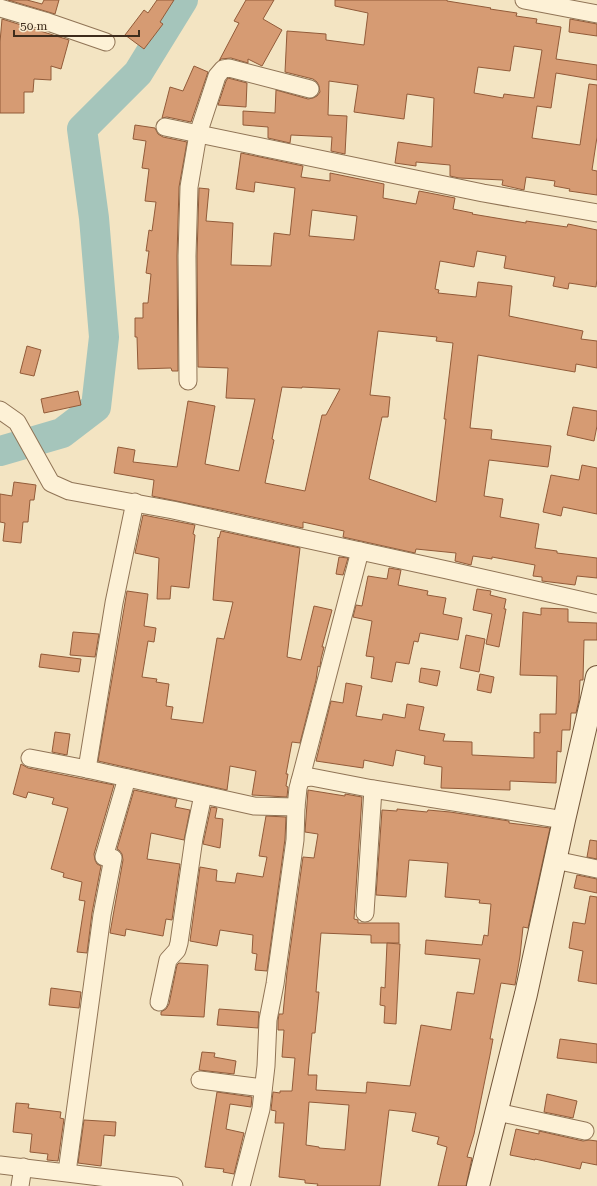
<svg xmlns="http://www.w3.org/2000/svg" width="597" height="1186" viewBox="0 0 597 1186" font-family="'Roboto Serif',serif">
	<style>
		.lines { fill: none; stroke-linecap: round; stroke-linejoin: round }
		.river { stroke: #a5c5bb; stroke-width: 30 }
		.building { fill: #d69b73; stroke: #925b39; fill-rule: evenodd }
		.minor-casing { stroke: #907456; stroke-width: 19 }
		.secondary-casing { stroke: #725539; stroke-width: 24 }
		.minor { stroke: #fdf1d6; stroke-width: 17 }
		.secondary { stroke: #fdf1d6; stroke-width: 22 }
	</style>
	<rect width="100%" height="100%" fill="#f3e4c2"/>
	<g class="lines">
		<polyline class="river" points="0,451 62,433 96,407 104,337 94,218 82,129 138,73 183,0"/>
	</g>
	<g class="building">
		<polygon points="8,0 27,0 42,4 44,0 59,0 55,14"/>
		<polygon points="157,0 174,0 160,22 163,24 144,49 125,35 144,10 148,13"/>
		<polygon points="246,0 274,0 263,19 282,30 262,66 248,59 248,63 231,58 221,59 219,61 239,23 234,21"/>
		<path d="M335,0H447V1L491,8L490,9L517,13L516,16L537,19L536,23L561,27L556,59L597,65V80L556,73L551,108L537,106L532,138L580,145L589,84L597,85V137L592,170L597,171V195L569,191L570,189L554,186L555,181L526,177L524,190L502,185L503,180L459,178L450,176V165L416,162V166L395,163L398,142L432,147L434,98L407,94L404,119L354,112L358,85L329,81L328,115L347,116L345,154L331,151L332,137L291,135L290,143L268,138V127L243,125V111L275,113L276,90L308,99L313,98L317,96L320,92L319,86L317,82L313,79L285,72L287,31L326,34V40L364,45L368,13L335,6ZM514,46L542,50L534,98L504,94L503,98L474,93L478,67L510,71Z"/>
		<polygon points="2,19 69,40 61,69 51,66 51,80 34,79 33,92 24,92 24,113 0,113 0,42"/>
		<polygon points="570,19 597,24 597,36 569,32"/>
		<polygon points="194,66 208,72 191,122 167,117 162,118 170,87 183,91"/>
		<polygon points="228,78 247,83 246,107 218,105 226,81"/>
		<polygon points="135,125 155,128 158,134 163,137 187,142 179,187 177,256 178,371 172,371 171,368 138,369 137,337 135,337 135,318 143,318 143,303 148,303 151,274 146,273 149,251 146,251 149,230 152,231 156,202 145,201 149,169 142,168 146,141 133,139"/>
		<path d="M241,153L303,166L301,177L330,181V173L384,184L383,198L416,204L419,191L455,198L453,209L473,213L472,214L526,223V221L567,227L568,224L597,230V279L596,287L569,283L568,289L553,286L555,277L504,268L506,256L477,251L474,267L440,261L435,289L439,290L438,293L476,297L478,282L512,286L509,316L583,331L581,339L597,341V368L576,364L575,372L478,355L470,428L492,430L491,439L551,446L548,467L489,460L484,496L503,499L500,517L539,524L535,548L557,551V553L597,558V578L577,576L575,585L542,581V577L533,576L535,565L492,557V559L473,556L471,565L455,561L456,553L416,549L415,553L343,537L344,531L303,522V528L225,511L152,496L154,480L114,473L118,447L135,450L133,462L177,467L188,401L215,406L205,464L239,471L255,399L226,398L228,368L198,367L197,256L199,188L209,189L206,221L233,223L231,265L271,266L274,233L290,235L295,188L255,182L254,192L236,189ZM312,210L357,216L354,240L309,236ZM378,331L437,337L436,341L453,343L444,419H446L436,502L369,479L382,417H388L390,397L370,395ZM282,387L302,388V387L340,389L326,415H322L305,491L265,483L274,440L272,439Z"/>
		<polygon points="27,346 41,350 34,376 20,373"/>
		<polygon points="78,391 81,405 44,413 41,399"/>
		<polygon points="573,407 597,411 597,426 594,441 567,435"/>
		<polygon points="582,465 597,468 597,514 563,507 561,516 543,512 551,475 579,480"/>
		<polygon points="14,482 36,485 34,500 30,500 28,522 23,522 21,543 3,541 5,523 0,522 0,494 12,496"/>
		<polygon points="143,515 195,525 193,534 195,535 189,588 171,586 170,599 157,599 159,558 135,553"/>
		<polygon points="221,531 300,548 287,657 301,660 314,606 332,610 322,647 324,647 321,659 320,667 318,666 316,680 300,743 292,742 286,774 288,774 286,786 288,787 287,797 252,795 256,771 230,766 227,790 98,761 127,591 148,594 144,626 156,628 154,642 148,641 142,677 157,679 156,682 169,684 166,706 173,707 171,719 203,723 217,638 224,639 233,602 213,600 218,537 219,538"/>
		<polygon points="339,557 348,558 343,575 336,574"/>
		<polygon points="389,568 401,570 398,585 428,591 427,595 446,598 443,614 462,618 458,640 420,633 418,642 414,641 409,664 396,662 392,682 371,678 374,657 366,656 372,621 353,617 356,605 362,606 368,576 387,579"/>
		<polygon points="477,589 491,591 490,595 506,599 504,609 506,609 499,647 486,644 492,614 473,610"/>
		<polygon points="541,608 568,609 568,622 597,623 597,640 584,640 583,680 580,680 579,700 576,713 571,713 570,730 562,730 561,752 557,751 556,783 510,781 510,790 441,788 442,767 424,764 425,756 396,750 393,766 364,760 363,768 316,761 331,701 343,703 346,683 362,686 356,716 382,720 383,714 405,718 407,704 424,707 419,730 445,734 443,741 472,742 472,755 534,758 534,732 540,733 540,714 556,714 557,676 520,675 523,612 541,615"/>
		<polygon points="73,632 99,634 95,657 70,655"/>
		<polygon points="466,635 485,639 479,672 460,668"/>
		<polygon points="41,654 81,659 79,672 39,667"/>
		<polygon points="421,668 440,671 437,686 419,682"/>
		<polygon points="480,674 494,677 491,693 477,690"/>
		<polygon points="55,732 70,734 67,755 52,752"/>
		<polygon points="21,764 28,768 114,785 94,854 95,860 97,864 101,866 92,913 87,953 77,952 85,901 79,900 82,882 63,877 64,873 51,869 68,808 52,804 54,798 28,792 26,798 13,794"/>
		<polygon points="134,790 177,799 175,807 190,810 184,840 151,833 147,859 180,864 172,920 166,919 163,936 126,929 125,936 110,933 123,860 122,854 119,850 117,849"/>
		<path d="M308,790L345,796V794L362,797L354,919L358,920V923H399V943H371V935L321,933L316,992H319L315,1033H312L308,1075H317L316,1090L366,1093L367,1082L410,1086L421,1025L451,1030L457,992L474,994L480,959L425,954L426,940L482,945L484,935L488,936L491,904L479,903L480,900L445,897L448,863L409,860L406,897L376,895L382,810L397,811V809L427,812L428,810L450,812L509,821V823L550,828L528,928L523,927L520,956L515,985L501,983L490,1039H493L490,1055L474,1134L467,1157L472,1158L466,1186H438L447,1147L437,1144L439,1137L412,1131L416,1113L389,1110L380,1186H317L318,1184L305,1183V1180L279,1177L284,1123H275L276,1111L271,1110L273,1092L280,1093V1091H292L295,1058L282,1057L284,1030H278V1021L279,1014H283L287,972L303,857L314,858L318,834L305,832ZM309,1102L349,1105L345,1150L319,1148V1147L306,1145Z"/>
		<polygon points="211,807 217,808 215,818 223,819 220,848 203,844"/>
		<polygon points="266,816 286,817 285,839 267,971 255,970 257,954 252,953 253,935 220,930 217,946 190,941 200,867 217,870 216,881 235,883 237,873 263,877 267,857 259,856"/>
		<polygon points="590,840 597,841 597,859 587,857"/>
		<polygon points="577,875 597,879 597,893 574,888"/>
		<polygon points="590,896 597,897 597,984 578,981 583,951 569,948 573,922 585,924"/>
		<polygon points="387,943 400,944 396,1024 384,1023 385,1006 380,1005 381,987 385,988"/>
		<polygon points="179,963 208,965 204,1017 161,1015 161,1012 166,1009 169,1004 177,965"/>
		<polygon points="51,988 81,992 79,1008 49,1005"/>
		<polygon points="219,1009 259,1012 258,1028 217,1025"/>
		<polygon points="560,1039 597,1044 597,1063 557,1058"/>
		<polygon points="202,1052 215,1053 214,1057 236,1061 234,1074 199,1070"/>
		<polygon points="217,1092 252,1097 251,1107 230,1104 226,1129 244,1133 234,1174 223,1172 224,1169 205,1167"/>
		<polygon points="547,1094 577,1101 573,1118 544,1112"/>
		<polygon points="16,1103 29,1104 28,1108 61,1112 60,1118 64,1119 58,1161 47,1160 48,1154 30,1152 32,1134 13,1132"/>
		<polygon points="84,1120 116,1122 115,1136 104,1135 101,1166 78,1163"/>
		<polygon points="516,1129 539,1134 539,1131 583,1141 589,1140 597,1141 597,1165 582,1162 580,1169 535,1159 535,1160 510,1155"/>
	</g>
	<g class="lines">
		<defs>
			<g id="minor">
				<polyline points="524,0 597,14"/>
				<polyline points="0,8 48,22 106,42"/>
				<polyline points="165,127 483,193 597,213"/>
				<polyline points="188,381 187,256 189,187 198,134 217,76 223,69 229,68 310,89"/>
				<polyline points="0,410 17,422 51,483 69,491 173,510 447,570 597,604"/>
				<polyline points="30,758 87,769 254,806 296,807"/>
				<polyline points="87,769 114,603 135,502"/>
				<polyline points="300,781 360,551"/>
				<polyline points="555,860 597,869"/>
				<polyline points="365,913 373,789"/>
				<polyline points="159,1002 168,960 177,950 179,943 194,838 203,795"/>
				<polyline points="200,1080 263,1088"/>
				<polyline points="497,1112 585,1131"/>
				<polyline points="0,1165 174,1186"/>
				<polyline points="67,1172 102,915 113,858 104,857 127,778"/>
				<polyline points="20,1186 23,1167"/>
				<polyline points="241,1186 261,1109 266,1066 268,1020 275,984 295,840 296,807 298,788 300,781 304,778 311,777 373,789 564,820"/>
			</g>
			<polyline id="secondary" points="478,1186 526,994 564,820 597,677"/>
		</defs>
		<use href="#minor" class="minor-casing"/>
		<use href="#secondary" class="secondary-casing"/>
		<use href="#minor" class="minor"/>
		<use href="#secondary" class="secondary"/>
	</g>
	<path d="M14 30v6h125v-6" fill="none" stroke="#3e2c1c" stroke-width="2"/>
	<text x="20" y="30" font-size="12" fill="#3e2c1c" stroke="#faeed2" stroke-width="3" paint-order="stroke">50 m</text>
</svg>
